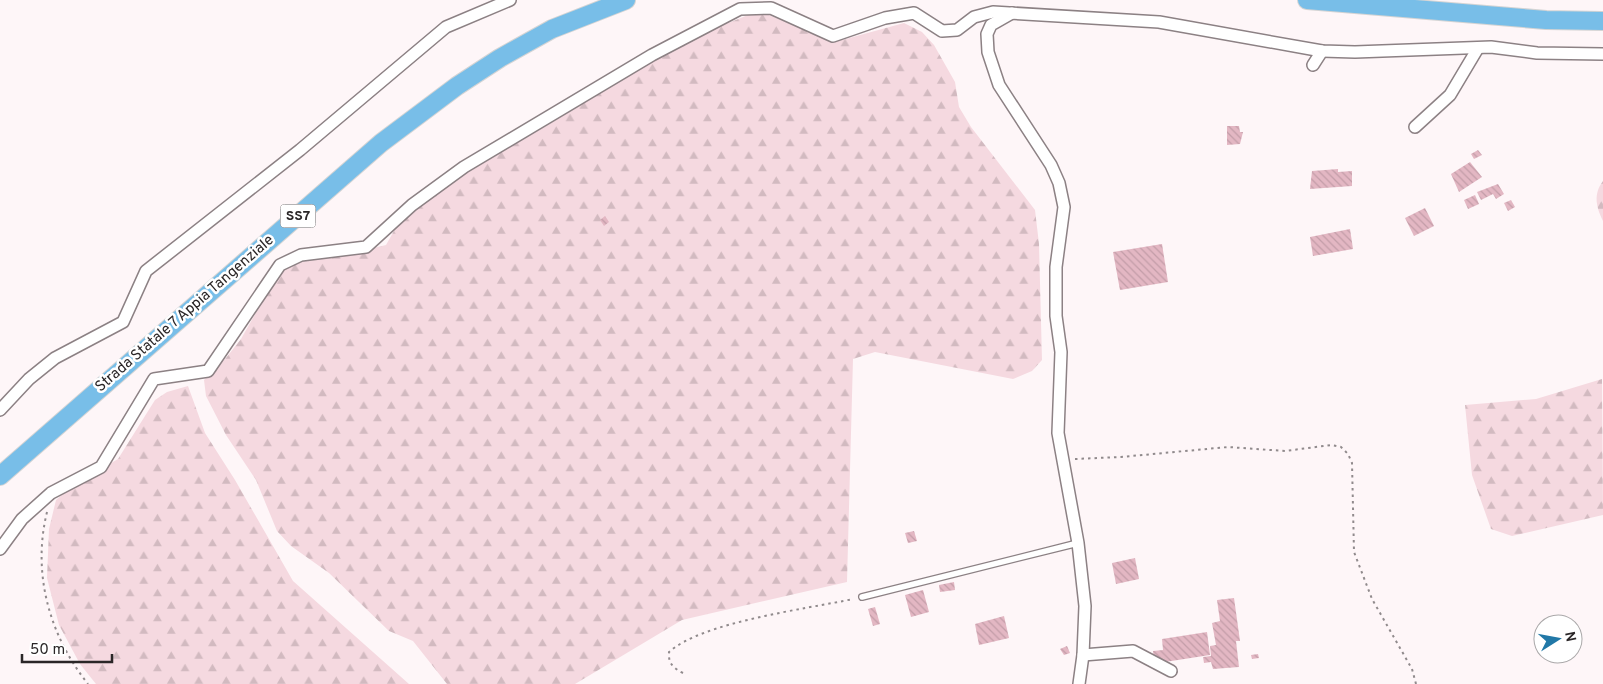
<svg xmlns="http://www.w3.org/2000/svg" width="1603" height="684" viewBox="0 0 1603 684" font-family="Overpass,sans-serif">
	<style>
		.forest { fill: url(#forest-firs) }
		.building { fill: url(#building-back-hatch) }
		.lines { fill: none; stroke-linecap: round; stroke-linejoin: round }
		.service-casing { stroke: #8c8184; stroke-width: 8 }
		.minor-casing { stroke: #8c8184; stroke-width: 14 }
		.trunk-casing { stroke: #d4d4d4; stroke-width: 20 }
		.path { stroke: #908a8c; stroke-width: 2; stroke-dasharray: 2.5 4; stroke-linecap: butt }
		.service { stroke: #fff; stroke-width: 5.5 }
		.minor { stroke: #fff; stroke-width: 11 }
		.trunk { stroke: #78bee8; stroke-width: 18 }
		.labels { text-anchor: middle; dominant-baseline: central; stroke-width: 5; stroke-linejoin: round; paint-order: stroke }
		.shield { fill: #fff; stroke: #6a6768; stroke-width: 1 }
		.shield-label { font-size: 14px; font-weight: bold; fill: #2a2627 }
		.street-label { font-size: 15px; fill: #2a2627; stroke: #fff }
	</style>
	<defs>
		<pattern id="forest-firs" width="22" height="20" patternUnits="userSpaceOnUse" patternTransform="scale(1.25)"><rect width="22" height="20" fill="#f5d9e0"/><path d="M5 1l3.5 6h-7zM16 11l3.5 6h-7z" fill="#d2bac0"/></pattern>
		<pattern id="building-back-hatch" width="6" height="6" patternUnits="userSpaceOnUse" patternTransform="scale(1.25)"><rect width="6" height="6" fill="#e3b7c3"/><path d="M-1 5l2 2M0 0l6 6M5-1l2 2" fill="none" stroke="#c39da8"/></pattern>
	</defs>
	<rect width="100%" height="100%" fill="#fef6f8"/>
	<g class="forest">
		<polygon points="764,13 823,37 842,40 904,23 922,32 934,45 955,82 959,107 971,127 1035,210 1039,244 1042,360 1032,371 1013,379 875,352 853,359 847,582 682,620 575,684 447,684 413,641 389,631 329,573 291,546 277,531 256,480 226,435 206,396 204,380 226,358 241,339 276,277 292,263 308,256 349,254 386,245 395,229 443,184 551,123 649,62 711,30 748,15"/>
		<path d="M1603,181V221C1596,207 1593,194 1603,181Z"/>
		<polygon points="1602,379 1603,515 1512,536 1491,529 1472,475 1465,405 1536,399"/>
		<polygon points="188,386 205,433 235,480 293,581 409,684 96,684 80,664 59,625 47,578 49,529 56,500 72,486 118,459 155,400 167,392"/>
	</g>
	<g class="building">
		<polygon points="1227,126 1239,126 1240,132 1243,132 1240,144 1227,145"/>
		<polygon points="1478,150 1482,155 1474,159 1471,154"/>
		<polygon points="1470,162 1482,177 1459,192 1451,174"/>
		<polygon points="1338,169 1338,172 1352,171 1352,186 1310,189 1312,171"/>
		<polygon points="1498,184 1504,194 1496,199 1493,194 1481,200 1477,192"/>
		<polygon points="1475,195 1479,204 1468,209 1464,200"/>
		<polygon points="1511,200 1515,207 1508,211 1504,203"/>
		<polygon points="1425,208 1434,226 1414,236 1405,218"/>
		<polygon points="605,216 609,222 604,226 600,220"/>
		<polygon points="1350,229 1353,249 1313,256 1310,237"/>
		<polygon points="1162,244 1168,282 1120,290 1113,252"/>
		<polygon points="914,531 917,541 908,543 905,533"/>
		<polygon points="1135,558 1139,579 1116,584 1112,563"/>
		<polygon points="954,582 955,590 940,592 939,585"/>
		<polygon points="923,590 929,612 911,617 905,595"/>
		<polygon points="1234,598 1240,641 1236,641 1239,667 1213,669 1211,662 1204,663 1203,657 1211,656 1210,646 1216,645 1212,623 1220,621 1217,600"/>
		<polygon points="875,607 880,624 873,626 868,609"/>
		<polygon points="1004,616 1009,638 979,645 975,624"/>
		<polygon points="1207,632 1210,655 1165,662 1165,660 1154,661 1153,651 1163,650 1162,639"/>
		<polygon points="1067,646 1070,653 1064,655 1060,649"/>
		<polygon points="1258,654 1259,658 1252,659 1251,655"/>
	</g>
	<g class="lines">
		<defs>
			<polyline id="service" points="862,597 1078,543"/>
			<g id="minor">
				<polyline points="1012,13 991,25 987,34 988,52 999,85 1051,165 1059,183 1064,207 1056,267 1056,316 1061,352 1058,433 1078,543 1085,606 1083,655 1079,684"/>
				<polyline points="1313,65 1322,51"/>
				<polyline points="1415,127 1450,95 1478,48"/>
				<polyline points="0,410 29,379 55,358 123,322 146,271 300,150 446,27 510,0"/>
				<polyline points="0,549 22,519 51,493 101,467 154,379 208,371 280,265 301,255 366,247 412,205 464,167 652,55 740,9 771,8 833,36 885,18 914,13 942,31 957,30 974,17 993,12 1159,22 1322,51 1355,52 1491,47 1537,53 1603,54"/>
				<polyline points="1083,655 1133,651 1171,671"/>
			</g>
			<g id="trunk">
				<polyline points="1307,0 1546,20 1603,21"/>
				<polyline points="0,476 381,143 457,86 500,58 552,29 626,0"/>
			</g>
		</defs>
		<use href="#service" class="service-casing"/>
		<use href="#minor" class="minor-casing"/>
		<use href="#trunk" class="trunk-casing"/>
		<g class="path">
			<polyline points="1075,459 1121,457 1228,447 1285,451 1331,445 1341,447 1348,454 1352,463 1354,552 1372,599 1412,669 1416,684"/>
			<path d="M47,512C32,573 49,635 88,684"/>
			<path d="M683,673C673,668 668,663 669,652C702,622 806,609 853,599"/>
		</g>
		<use href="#service" class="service"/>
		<use href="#minor" class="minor"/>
		<use href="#trunk" class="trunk"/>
	</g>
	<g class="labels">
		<rect class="shield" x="280.5" y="204.5" width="35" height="23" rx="4"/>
		<g class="shield-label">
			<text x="298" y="216">SS7</text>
		</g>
		<g class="street-label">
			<text transform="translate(185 314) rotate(-41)">Strada Statale 7 Appia Tangenziale</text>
		</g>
	</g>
	<g transform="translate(1558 639) rotate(79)"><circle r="24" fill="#ffffff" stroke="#aaa8a9"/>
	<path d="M0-4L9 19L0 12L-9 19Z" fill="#2178a7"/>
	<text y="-8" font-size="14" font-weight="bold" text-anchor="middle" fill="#2a2627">N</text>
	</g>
	<path d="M22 654v8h90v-8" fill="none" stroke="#2a2627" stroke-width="2.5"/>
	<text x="30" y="654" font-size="15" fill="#2a2627" stroke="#ffffff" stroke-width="4" paint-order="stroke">50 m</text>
</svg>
